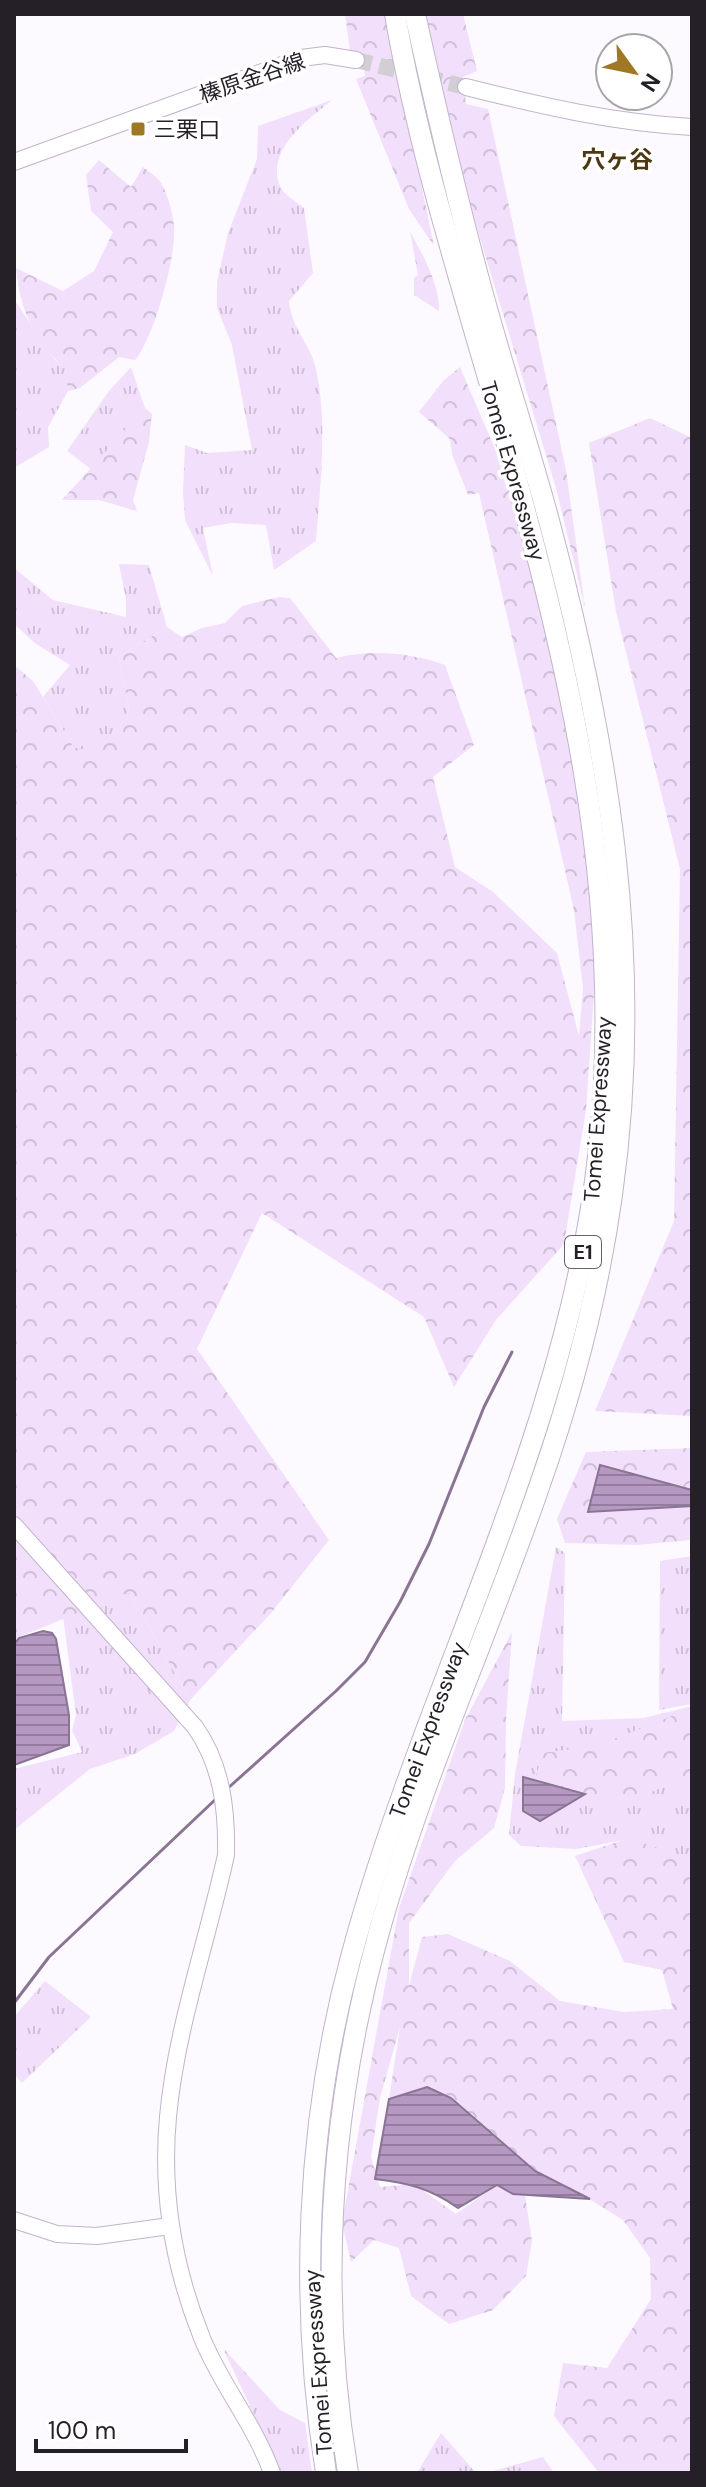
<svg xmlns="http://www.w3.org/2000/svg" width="706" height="2487" font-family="'DM Sans','Noto Sans JP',sans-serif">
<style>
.grass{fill:url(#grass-tufts)}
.forest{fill:url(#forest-crowns)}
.water{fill:url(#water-rules);stroke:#8a7494;stroke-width:2}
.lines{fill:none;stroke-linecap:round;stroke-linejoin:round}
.stream{stroke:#8a7494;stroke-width:3}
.secondary-tunnel{stroke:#d2ced4;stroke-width:16;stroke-dasharray:16 8;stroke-linecap:butt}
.secondary-casing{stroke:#c2b3ca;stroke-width:18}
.highway-casing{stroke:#c2b3ca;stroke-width:22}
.secondary{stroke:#fff;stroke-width:16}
.highway{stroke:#fff;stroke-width:20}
.poi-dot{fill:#9f7825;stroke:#fff;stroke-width:3}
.labels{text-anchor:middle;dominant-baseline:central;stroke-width:7;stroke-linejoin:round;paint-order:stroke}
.shield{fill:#fff;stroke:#666268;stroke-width:2}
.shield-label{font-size:20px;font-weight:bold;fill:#251f27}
.street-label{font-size:22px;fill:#251f27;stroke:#fff}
.poi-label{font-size:22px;fill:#251f27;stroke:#fff;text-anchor:start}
.neighbourhood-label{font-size:24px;font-weight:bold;fill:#4c3913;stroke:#fff}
</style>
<defs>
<pattern id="grass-tufts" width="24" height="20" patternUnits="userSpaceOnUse" patternTransform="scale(2)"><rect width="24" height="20" fill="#f2dffb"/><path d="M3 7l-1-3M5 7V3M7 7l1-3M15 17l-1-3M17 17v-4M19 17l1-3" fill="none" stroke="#cfbfd7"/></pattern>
<pattern id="forest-crowns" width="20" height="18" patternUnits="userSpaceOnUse" patternTransform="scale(2)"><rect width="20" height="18" fill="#f2dffb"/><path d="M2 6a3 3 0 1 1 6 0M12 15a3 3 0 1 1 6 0" fill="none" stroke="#cfbfd7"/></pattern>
<pattern id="water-rules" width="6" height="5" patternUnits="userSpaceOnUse" patternTransform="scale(2)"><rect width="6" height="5" fill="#b599c2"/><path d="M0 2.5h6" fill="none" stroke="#937c9e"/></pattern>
</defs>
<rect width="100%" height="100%" fill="#fdfaff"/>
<g class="grass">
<path d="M332,100c-24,20 -62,46 -54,81 2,12 18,20 26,27l9,65 -24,28c3,30 22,43 27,68 12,57 4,116 0,172l-42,29 -8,-45 -35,-2 -28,5 10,48 -28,-56 -2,-28 2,-47 22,8 45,-3 -20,-105 -15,-37v-26l11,-49 29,-74 1,-33z"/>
<path d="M14,299l41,61 11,9 2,22 -20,36 1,20 -35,21z"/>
<path d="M131,367l14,41 -54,61 -24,-18 42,-60z"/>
<path d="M119,564l30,1 18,62 -49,30 11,51 -15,33 -38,10 -33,-54 27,-32 -34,-21 -22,-20v-56l39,32 73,17v-18z"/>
<path d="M556,1547l9,6 -3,168 82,-3 48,-12v154l-68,-20 -48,9 -55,-3 -12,-11 6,-61z"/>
<path d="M692,1556v148l-33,6 1,-149z"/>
<path d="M129,1592l61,108 -16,31 -39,23 -45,15 -76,61v-61l68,-17 -10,-22 4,-15 -16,-122z"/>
<path d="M45,1981l46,36 -69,66 -8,-9v-57z"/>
<path d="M223,2348l57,62 25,13 7,50h-31z"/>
<path d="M441,2433l35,40h-59z"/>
<path d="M543,2457l11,16h-68z"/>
</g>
<g class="forest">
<path d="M345,14h41l48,232 -25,-37 -53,-130 9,-3 -3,-23 -12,-3z"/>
<path d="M423,14h40l14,57 -14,6 3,27 22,5 78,361 19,138 -29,-120 -91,-299z"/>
<path d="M99,160l32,27 12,-20c5,4 11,8 15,12 8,8 15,34 16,46 3,30 -20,113 -39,135l-16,-3 -39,31 -12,3 -3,-22c-31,-30 -45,-58 -49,-101l47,23 31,-20 19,-39 -22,-21 -5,-36z"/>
<path d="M410,231c12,23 30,53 29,80l-25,-16v-17l4,-3z"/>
<path d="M460,367l35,82 39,129 46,196 17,175 -11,161 -22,134 -68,76 -42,67 -30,-70 -162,-104 -65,136 132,191 -58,73 -81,87 -61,-108 -110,45 -5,12v-984l19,16 43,70 38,-11 15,-32 -11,-51 49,-30 15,10 20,-9 23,-5 17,-17 37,-9 11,1 46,60c35,-9 75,-5 109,7l29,80 -41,32 22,90 38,25 64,61 22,83 4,-48 -9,-78 -95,-417 -11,2 -16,-41 -2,-15 -31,-27 24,-31z"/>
<path d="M145,408l7,6 -3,28 -16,58 4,11 -38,-11h-37z"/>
<path d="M650,418l42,20v978l-97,-5 79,-190 6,-352 -64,-257 -27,-169z"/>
<path d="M692,1448v92l-56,5 -71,-2 -8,-24 29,-67z"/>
<path d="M512,1632l-6,88 -1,68 -11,40 -39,33 -46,62v63l13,-49 26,-3 62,27 50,40 64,11 49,-3 -11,-39 -38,-8 -49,-106 54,-18 63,22v613h-93l-45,-57 9,-53 44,5 44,-69 -1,-41 -27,-38 -39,-24 -49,-25 -79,-69 -29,-15 -38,12 11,-72 -20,71 -9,59 9,30 34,-3 42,30 41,-29 16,9 12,1 7,46 -6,35 -33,34 -44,14 -38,-28 -12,-48 -25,-8 -23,22 -9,-39 57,-315 66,-188z"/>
<path d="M692,1708v66l-47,21 -36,7 -73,-27 7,-22 56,-8z"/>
</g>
<g class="water">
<path d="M600,1465l92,25v16l-104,6z"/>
<path d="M43,1631l9,2 4,6 13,76v30l-55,20v-121l5,-6z"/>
<path d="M523,1777l62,17 -45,27 -17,-10z"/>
<path d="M427,2087l24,11 84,73 55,28 -77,-5 -16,-9 -39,23c-28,-20 -50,-25 -83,-29l14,-80z"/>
</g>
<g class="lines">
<g class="stream">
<path d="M227,1789l109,-98 29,-29 35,-60 29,-58 55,-137 28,-55"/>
<path d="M14,2003l35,-46 169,-160"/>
</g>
<path class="secondary-tunnel" d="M356,60l110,27"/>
<g class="secondary-casing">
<g id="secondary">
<path d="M466,87c75,19 149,36 226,40"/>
<path d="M14,162l287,-104 24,-3 31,5"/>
<path d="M14,1525l181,202c27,38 32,83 31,128 -19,87 -50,174 -58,262 -7,75 6,151 34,221 19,47 53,87 70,135"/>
<path d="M14,2220l43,14 40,2 73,-10"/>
</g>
</g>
<g class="highway-casing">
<g id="highway">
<path d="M326,2473c-27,-171 -20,-349 25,-516 73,-271 215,-517 247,-800 30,-266 -33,-508 -105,-762 -36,-125 -76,-252 -98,-381"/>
<path d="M348,2473c-30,-181 -18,-364 31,-541 42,-151 108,-294 159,-442 34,-96 60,-194 74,-295 33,-234 -3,-451 -64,-678 -20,-73 -44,-146 -64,-219 -26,-94 -48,-189 -69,-284"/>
</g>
</g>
<use href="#secondary" class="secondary"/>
<use href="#highway" class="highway"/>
</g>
<rect class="poi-dot" x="130" y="121" width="16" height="16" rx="4"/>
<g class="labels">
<rect class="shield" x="565" y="1236" width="36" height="32" rx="6"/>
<g class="shield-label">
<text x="583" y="1252">E1</text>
</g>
<g class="street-label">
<text transform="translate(252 78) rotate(-19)">榛原金谷線</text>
<text transform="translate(513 471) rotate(74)">Tomei Expressway</text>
<text transform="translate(598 1109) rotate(-86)">Tomei Expressway</text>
<text transform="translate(428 1730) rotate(-70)">Tomei Expressway</text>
<text transform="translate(318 2362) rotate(-94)">Tomei Expressway</text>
</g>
<g class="poi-label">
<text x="154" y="129">三栗口</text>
</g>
<g class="neighbourhood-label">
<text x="617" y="159">穴ヶ谷</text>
</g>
</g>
<rect width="706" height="2487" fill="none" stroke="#251f27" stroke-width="32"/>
<g transform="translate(634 72) rotate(123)"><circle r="38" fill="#ffffff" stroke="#a8a5a9" stroke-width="2"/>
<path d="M0-6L14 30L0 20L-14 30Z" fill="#9f7825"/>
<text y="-12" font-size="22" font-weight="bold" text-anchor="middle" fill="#251f27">N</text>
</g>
<path d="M36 2439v12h150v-12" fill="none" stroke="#251f27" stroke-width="4"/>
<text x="48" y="2439" font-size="24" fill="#251f27" stroke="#ffffff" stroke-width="6" paint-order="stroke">100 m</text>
</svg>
